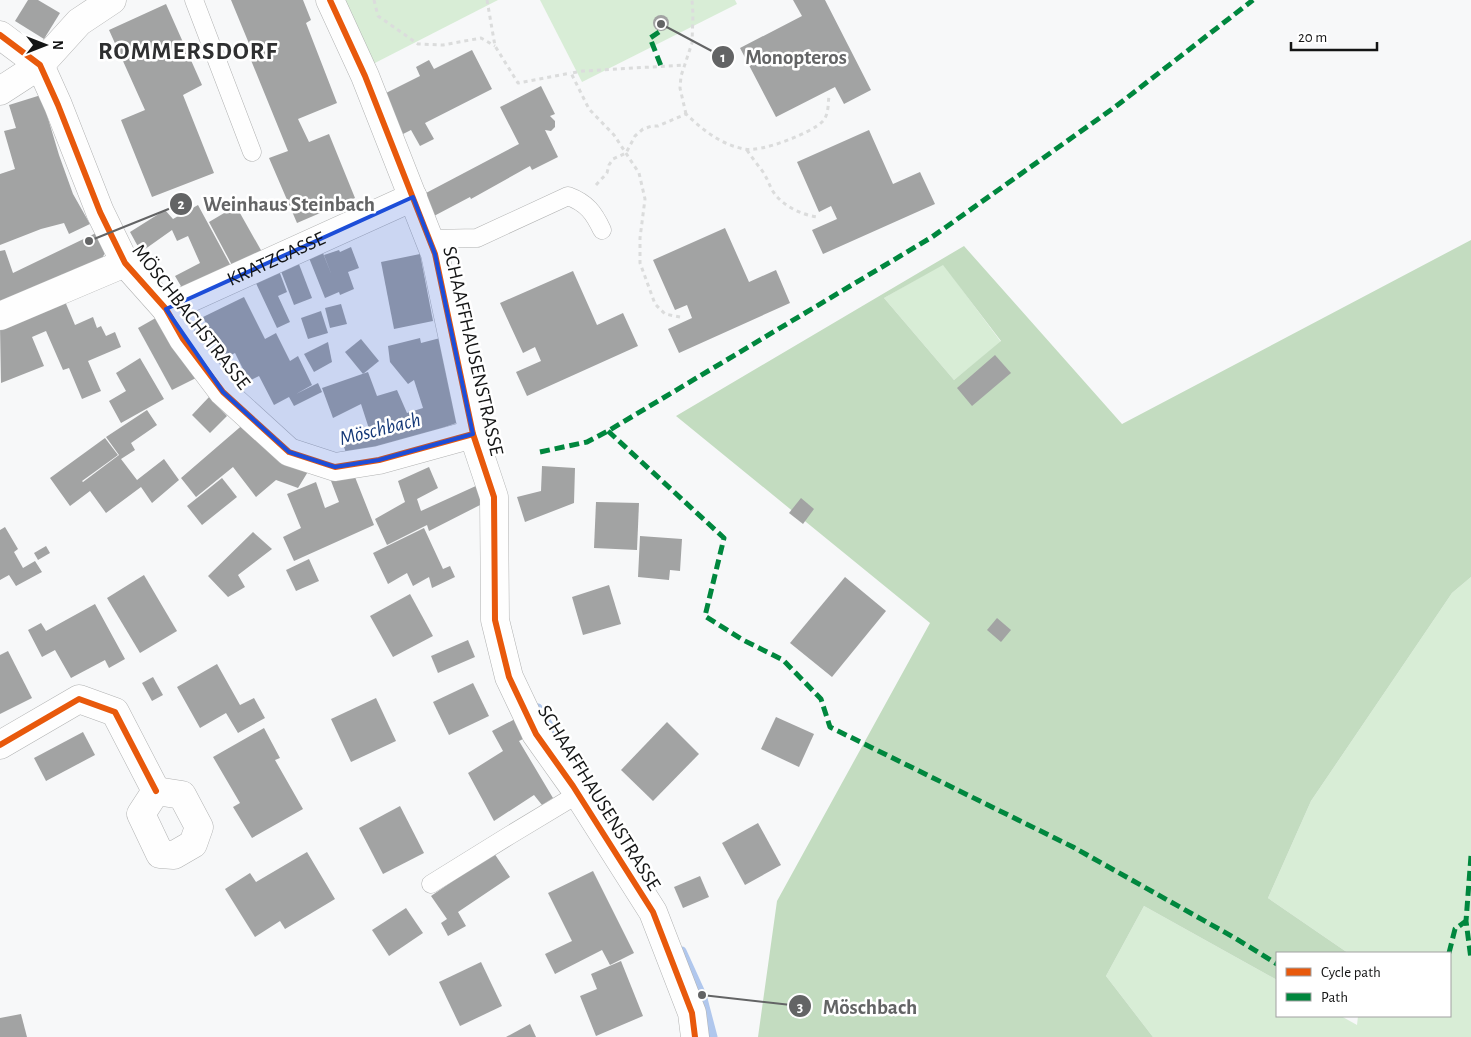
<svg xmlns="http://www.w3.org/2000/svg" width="1471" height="1037" font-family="'Alegreya Sans',sans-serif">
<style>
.green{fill:#d8edd6}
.forest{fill:#c3dcc0;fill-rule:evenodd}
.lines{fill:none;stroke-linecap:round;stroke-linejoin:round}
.stream{stroke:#b0c7ed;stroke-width:9}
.building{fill:#a2a3a3}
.service-casing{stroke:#b1b2b2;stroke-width:19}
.minor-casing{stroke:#b1b2b2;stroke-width:29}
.path{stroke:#dbdcdc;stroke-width:3;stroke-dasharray:4 4;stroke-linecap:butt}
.service{stroke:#fefefe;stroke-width:18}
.minor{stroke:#fefefe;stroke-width:28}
.quiet{stroke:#00873e;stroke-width:5;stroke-dasharray:10 5;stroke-linecap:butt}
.cycleway-casing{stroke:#fff;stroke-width:9}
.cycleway{stroke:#e8590c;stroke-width:6}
.marked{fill:#1d4ed8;fill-opacity:0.2;stroke:#1d4ed8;stroke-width:4;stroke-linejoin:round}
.labels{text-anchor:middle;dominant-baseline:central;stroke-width:5;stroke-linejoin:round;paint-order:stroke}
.street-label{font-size:20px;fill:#141515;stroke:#fff}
.water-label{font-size:21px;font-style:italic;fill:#143877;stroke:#fff}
.district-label{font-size:25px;font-weight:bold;letter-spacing:1px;fill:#2f3031;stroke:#fff}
.leader{fill:none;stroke:#636465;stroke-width:2}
.callout-dot{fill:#636465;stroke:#fff;stroke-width:2}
.mark-label{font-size:15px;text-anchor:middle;font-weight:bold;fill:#fff}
.callout-label{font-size:21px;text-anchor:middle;font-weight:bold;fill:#636465;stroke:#fff;stroke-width:5;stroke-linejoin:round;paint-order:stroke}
</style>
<rect width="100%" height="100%" fill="#f7f8f9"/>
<g class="green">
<path d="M345,0h153l-127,65z"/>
<path d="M540,0h195l2,4 -155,78z"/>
<path d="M943,264l58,78 -47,38 -70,-82z"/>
<path d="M1471,577v460h-318l-47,-61 38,-70 133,74v36h64l16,9 1,-9h92v-63h-102l-80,-55 43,-97 141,-208z"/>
</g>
<path class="forest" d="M1471,240v337l-19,16 -141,208 -43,97 80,55h-71v27l-133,-74 -38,70 47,61h-395l19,-136 153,-278 -254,-207 288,-170 158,178zM943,265l58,76 -47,39 -70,-82z"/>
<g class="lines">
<g class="stream">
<path d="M538,708l17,27"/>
<path d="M682,951l20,44 11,42"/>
</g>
</g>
<g class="building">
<path d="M28,0h10l22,13 -16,26 -29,-18z"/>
<path d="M231,0h72l8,20 -5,3 31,80 -39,16 11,23 20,-8 26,64 -58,25 -28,-65 19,-7 -42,-103 4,-2z"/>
<path d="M793,0h32l46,90 -27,14 -9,-17 -59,30 -36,-69 62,-32z"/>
<path d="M166,4l36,81 -19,10 31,78 -62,24 -31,-77 24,-10 -36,-80z"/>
<circle cx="661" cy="23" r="8"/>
<path d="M472,50l20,39 -67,34 9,16 -14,7 -9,-16 -8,4 -19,-40 36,-18 -4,-9 13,-7 5,9z"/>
<path d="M541,86l14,28 -5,2 5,5v6l-4,4 -6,-1 13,27 -26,13 -2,-4 -59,33 -1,-2 -36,19 -8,-23 93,-49 -19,-37z"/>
<path d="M41,95l18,60 14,39 17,30 -21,10 -5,-11 -23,6 -41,16v-71l15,-5 -11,-38 12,-3 -7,-23z"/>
<path d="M869,130l24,54 27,-12 15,32 -112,50 -11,-24 25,-11 -6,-13 -12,6 -22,-50z"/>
<path d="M198,205l34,63 -47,25 -10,-17 25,-13 -12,-27 -11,5 -5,-11 -31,22 -11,-20 35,-22 8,9z"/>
<path d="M236,206l26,46 -29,15 -24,-45z"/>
<path d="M725,228l24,54 27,-12 14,33 -111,50 -11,-24 24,-11 -5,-13 -12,5 -22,-50z"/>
<path d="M96,233l9,20 -4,7 -101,46v-55l5,-1 8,23z"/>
<path d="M351,247l8,21 -11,4 6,17 -14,6 -1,-3 -14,6 -18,-45 14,-5 11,28 -8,-21 15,-5 1,2z"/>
<path d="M420,254l13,67 -39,8 -13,-67z"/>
<path d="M297,259l15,39 -18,7 -15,-39z"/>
<path d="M278,268l9,24 -9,4 12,26 -13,6 -23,-49z"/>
<path d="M573,271l24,54 26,-12 15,33 -111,50 -11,-24 25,-11 -6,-14 -12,6 -23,-50z"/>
<path d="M244,297l21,42 11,-6 14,28 8,-5 14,29 -16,9 22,-11 4,9 -28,14 -5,-9 -15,8 -15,-29 -10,5 -14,-28 -12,6 -20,-42z"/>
<path d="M64,299l11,26 18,-8 4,11 4,-2 5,10 9,-4 6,15 -33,14 13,30 -19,8 -13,-31 -6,2 -17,-39 -14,6 12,29 -43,17 -1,-57z"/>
<path d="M341,304l6,20 -17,4 -5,-20z"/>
<path d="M321,311l7,22 -20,6 -7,-21z"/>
<path d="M161,315l35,63 -24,12 -34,-62z"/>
<path d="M444,337l18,84 -34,12 -81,23 -6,-18 30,-3 -10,-31 -28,14 -11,-30 46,-16 9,24 20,-6 10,23 16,-5 -9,-28 -6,4 -18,-22 -2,-16 32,-8 1,5z"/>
<path d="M361,339l18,22 -16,13 -18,-22z"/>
<path d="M328,342l4,20 -18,10 -10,-18z"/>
<path d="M995,355l16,18 -39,33 -15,-18z"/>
<path d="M140,358l24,41 -43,24 -12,-22 17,-10 -10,-18z"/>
<path d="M209,397l18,19 -17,17 -18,-18z"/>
<path d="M147,410l10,15 -26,18 4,7 -14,9 16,21 27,-21 15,21 -27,23 -11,-16 -35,26 -16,-22 -20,15 -20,-28 55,-40 13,17 -36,26 1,1 36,-27 -13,-18z"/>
<path d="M246,422l63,48 -11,18 -22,-8 -20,17 -23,-30 -37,30 -15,-19z"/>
<path d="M542,466l33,2 -1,35 -49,19 -8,-25 24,-6z"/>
<path d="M429,467l9,21 -21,11 4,12 57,-26 8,17 -57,29 -2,-6 -40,20 -12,-26 30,-17 -7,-21z"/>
<path d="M353,472l21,53 -80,36 -11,-24 18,-9 -14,-34 29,-12 9,26 -7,3 21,-9 -11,-29z"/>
<path d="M222,478l15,19 -35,28 -15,-19z"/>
<path d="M801,498l13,11 -11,15 -14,-11z"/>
<path d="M596,502l43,1 -2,47 -43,-2z"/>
<path d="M5,527l13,22 -4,3 9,16 12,-7 7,11 -26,14 -7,-11 -9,5v-50z"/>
<path d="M424,528l19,41 7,-3 5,11 -23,11 -3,-11 -16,9 -6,-13 -19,11 -15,-31z"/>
<path d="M253,532l19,17 -34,26 7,12 -17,10 -20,-21z"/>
<path d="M640,536l42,3 -2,32 -10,-1 -1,10 -31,-3z"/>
<path d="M46,546l4,7 -12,7 -4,-7z"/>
<path d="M309,559l10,22 -23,10 -10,-21z"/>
<path d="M144,575l33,56 -37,22 -33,-55z"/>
<path d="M845,577l41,34 -54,66 -42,-34z"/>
<path d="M609,585l12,39 -38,11 -11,-38z"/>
<path d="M410,594l23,42 -40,21 -23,-41z"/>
<path d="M95,604l30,55 -16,9 -4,-8 -34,18 -16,-28 -13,7 -14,-27 13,-7 5,8z"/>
<path d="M997,618l14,12 -10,12 -14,-12z"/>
<path d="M468,640l7,17 -37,16 -7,-17z"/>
<path d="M8,651l24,47 -32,16v-59z"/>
<path d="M217,664l23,41 14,-7 11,20 -27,15 -12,-20 -26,15 -23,-41z"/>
<path d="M153,677l10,18 -11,6 -10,-18z"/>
<path d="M473,683l16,33 -40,19 -16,-33z"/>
<path d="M376,698l20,43 -45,21 -20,-43z"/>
<path d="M776,717l38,17 -15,33 -38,-18z"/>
<path d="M515,719l10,19 -6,3 34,57 -11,7 -8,-10 -40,26 -26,-48 35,-22 -11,-20z"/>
<path d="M667,722l32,32 -46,47 -32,-31z"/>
<path d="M264,728l16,30 -5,2 28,49 -51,29 -19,-31 7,-4 -27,-46z"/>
<path d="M83,732l12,23 -49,26 -12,-23z"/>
<path d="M400,806l24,47 -41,21 -24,-46z"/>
<path d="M758,823l23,42 -36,20 -23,-42z"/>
<path d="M307,852l28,47 -50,30 -5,-8 -25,16 -30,-48 25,-16 6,9z"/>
<path d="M494,853l16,24 -52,35 8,14 -18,10 -7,-13 6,-4 -16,-23z"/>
<path d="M593,871l41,82 -24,12 -8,-15 -47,24 -10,-20 27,-13 -24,-48z"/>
<path d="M700,876l9,21 -26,11 -9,-21z"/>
<path d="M406,908l17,25 -34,23 -17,-26z"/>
<path d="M621,961l22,55 -47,20 -16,-40 17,-7 -6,-15z"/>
<path d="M481,962l21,44 -42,20 -21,-44z"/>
<path d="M21,1014l6,23h-27v-19z"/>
<path d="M530,1024l6,13h-30z"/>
</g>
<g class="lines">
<g class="service-casing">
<g id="service">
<path d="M194,0l58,152"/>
<path d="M430,239l47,-1 91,-42c19,7 26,17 34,34"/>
<path d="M431,884l79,-49 68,-41"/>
</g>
</g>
<g class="minor-casing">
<g id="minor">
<path d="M330,0l35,76 70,178 38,180 21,63 1,123 14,57 27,57 37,52 80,126 39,101 3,24"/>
<path d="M0,35l40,30 18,40 42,107 25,51 41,46 17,30 40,53 66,60 46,15 44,-7 94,-26"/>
<path d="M0,91l40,-26 39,-43 33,-22"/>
<path id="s1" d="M166,309l247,-112"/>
<path d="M0,316l125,-53"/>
<path d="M0,745l79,-46 36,13 41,79"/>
<path d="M156,791l26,4 17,32 -6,17 -19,11 -14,-1 -19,-40z"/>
</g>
</g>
<g class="path">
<path d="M374,0l4,16 40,28 25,1 38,-7 14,8"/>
<path d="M487,0l8,46 23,37 53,-10"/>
<path d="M686,114l-6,-26 1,-12 11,-33 1,-29 -1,-14"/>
<path d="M747,150c5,8 11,15 16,22 4,6 6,12 9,18 9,15 29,25 46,27"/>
<path d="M596,185l11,-12 2,-8 4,-6 13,-6 9,-17 8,-7 9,-3h6l28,-12c17,16 34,30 58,35 16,4 68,-16 79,-28 6,-7 5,-18 6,-26"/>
<path d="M680,317l-15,-3 -10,-10 -15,-41v-25l5,-39 -6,-26 -25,-38 -25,-26 -18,-36 12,-2 102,-6"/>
</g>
<use href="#service" class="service"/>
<use href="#minor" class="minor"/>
<g class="quiet">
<path d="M659,32l-9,6 11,28"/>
<path d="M608,431l116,107 -19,78 38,24 40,20 38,39 9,28 243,120 162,91 42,26"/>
<path d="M540,452l47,-10 21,-11 324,-194 183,-130 138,-107"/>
<path d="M1471,856l-5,65 5,38"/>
<path d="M1449,953l6,-24 11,-8"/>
</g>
<g class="cycleway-casing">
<g id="cycleway">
<path d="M330,0l35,76 70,178 38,180 21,63 1,123 14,57 27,57 37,52 80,126 39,101 3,24"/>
<path d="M0,35l40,30 18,40 42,107 25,51 41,46 17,30 40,53 66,60 46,15 44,-7 94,-26"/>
<path d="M0,745l79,-46 36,13 41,79"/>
</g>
</g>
<use href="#cycleway" class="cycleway"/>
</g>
<path class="marked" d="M413,197l22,57 38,180 -94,26 -44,7 -46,-15 -66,-60 -57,-83z"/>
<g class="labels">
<g class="street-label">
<text stroke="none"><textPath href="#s1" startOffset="121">KRATZGASSE</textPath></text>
<text transform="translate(191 317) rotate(52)">MÖSCHBACHSTRASSE</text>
<text transform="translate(473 351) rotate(77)">SCHAAFFHAUSENSTRASSE</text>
<text transform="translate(599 798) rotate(58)">SCHAAFFHAUSENSTRASSE</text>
</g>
<g class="water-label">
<text transform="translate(380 429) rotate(-14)">Möschbach</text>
</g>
<g class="district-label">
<text x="188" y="51">ROMMERSDORF</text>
</g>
</g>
<path class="leader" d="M661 24L723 57M89 241L181 204M702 995L800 1006"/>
<g class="callout-dot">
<circle cx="661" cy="24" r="5"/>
<circle cx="89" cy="241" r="5"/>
<circle cx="702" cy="995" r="5"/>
<circle cx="723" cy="57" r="12"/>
<circle cx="181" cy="204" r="12"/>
<circle cx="800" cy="1006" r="12"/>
</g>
<g class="mark-label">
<text x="723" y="62">1</text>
<text x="181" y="209">2</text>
<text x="800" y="1012">3</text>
</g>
<g class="callout-label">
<text x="796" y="64">Monopteros</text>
<text x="289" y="211">Weinhaus Steinbach</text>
<text x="870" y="1014">Möschbach</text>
</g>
<rect x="1276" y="952" width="175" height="65" fill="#ffffff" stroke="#a1a1a1"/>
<rect x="1286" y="968" width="25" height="8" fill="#e8590c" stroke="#a1a1a1"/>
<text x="1321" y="977" font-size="15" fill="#141515">Cycle path</text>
<rect x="1286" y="993" width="25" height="8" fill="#00873e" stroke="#a1a1a1"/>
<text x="1321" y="1002" font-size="15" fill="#141515">Path</text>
<g transform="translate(45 45) rotate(90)" stroke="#ffffff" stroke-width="4" paint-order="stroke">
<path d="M0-4L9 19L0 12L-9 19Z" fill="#141515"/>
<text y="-8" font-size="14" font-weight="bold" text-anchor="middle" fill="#141515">N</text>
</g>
<path d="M1291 42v8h86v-8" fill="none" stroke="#141515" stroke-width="2.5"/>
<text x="1298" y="42" font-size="15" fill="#141515" stroke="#ffffff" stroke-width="4" paint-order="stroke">20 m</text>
</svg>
